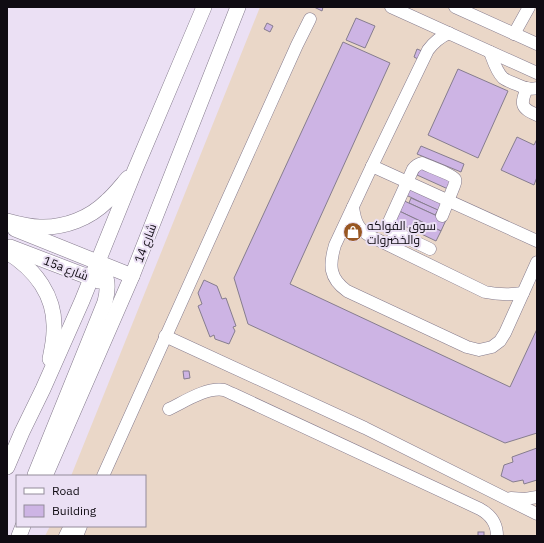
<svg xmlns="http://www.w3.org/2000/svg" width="544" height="543" font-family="'IBM Plex Sans',Cairo,sans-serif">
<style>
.commercial{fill:#ead7c8}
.building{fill:#cdb4e4;stroke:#867d8e}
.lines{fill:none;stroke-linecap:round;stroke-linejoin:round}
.minor-casing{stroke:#857b8d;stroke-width:13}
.major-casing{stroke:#857b8d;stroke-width:16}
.minor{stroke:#fff;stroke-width:12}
.major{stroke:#fff;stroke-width:15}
.labels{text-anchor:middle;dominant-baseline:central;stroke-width:4;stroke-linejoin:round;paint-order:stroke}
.poi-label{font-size:12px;fill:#0f0b12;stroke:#ebe0f4;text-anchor:start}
.street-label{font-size:12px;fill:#0f0b12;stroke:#ebe0f4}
</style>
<rect width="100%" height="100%" fill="#ebe0f4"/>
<path class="commercial" d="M260,7h277v529h-492l5,-10h95v-50h-74z"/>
<g class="building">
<path d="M314,7h9l-1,4z"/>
<path d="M356,18l19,8 -10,22 -19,-8z"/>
<path d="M267,23l6,3 -3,6 -6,-3z"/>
<path d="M343,42l47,21 -100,221 220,103 27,-58v104l-32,10 -257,-119 -14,-46z"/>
<path d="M417,49l5,2 -4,8 -4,-2z"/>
<path d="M458,69l50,22 -30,67 -50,-23z"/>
<path d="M517,137l17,8 3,-6v38l-3,8 -33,-15z"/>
<path d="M421,146l43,18 -3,8 -44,-18z"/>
<path d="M421,166l31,14 -4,9 -31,-14z"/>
<path d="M410,187l32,15 -3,9 -33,-16z"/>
<path d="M411,198l27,12 -3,5 -26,-12z"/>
<path d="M400,199l46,21 -5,11 -46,-22z"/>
<path d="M395,209l46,22 -5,10 -46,-22z"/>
<path d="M204,280l13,6 5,13 4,-1 10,28 -3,1 2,4 -6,13 -14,-5 -1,-4 -4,2 -12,-31 4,-2 -4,-11z"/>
<path d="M183,371h6l1,7 -6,1z"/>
<path d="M537,448v32l-13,4 -1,-4 -10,2 -12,-6 3,-11 9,-3 -1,-5z"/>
<rect x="478" y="532" width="6" height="4"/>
</g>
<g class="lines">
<g class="minor-casing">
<g id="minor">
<path d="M391,7l146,66"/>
<path d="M455,7l82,37"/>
<path d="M449,33c-9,4 -15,9 -21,17l-56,116 -37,79c-6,20 -6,33 12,46l120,56 12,3 13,-3 8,-6 5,-8 32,-71"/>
<path d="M514,34l15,-27"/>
<path d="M490,52c3,8 6,19 13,26 4,3 10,5 15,7 6,3 12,5 19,3"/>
<path d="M527,88c-7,17 -6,20 10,27"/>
<path d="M372,166l165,75"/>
<path d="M353,207c2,15 5,23 19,30l113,55c14,3 25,3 38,1"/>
<path d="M430,249l-40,-19 -2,-3v-3l25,-55c3,-4 5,-5 9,-6 6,3 31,12 33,16 1,3 0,4 -1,7l-12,30"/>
<path d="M165,336l200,92 172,86"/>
<path d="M169,409c15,-7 37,-22 55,-19 3,1 6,3 9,4l247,115c11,6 17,14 17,27"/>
<path d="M103,476l194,-431 13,-26"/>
<path d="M511,498l14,1 12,-2"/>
<path d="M65,536l5,-10"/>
<path d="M77,536l4,-10"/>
</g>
</g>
<g class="major-casing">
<g id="major">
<path d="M7,221c11,3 22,6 33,6 25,1 50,-9 67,-26 8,-7 14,-15 21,-23"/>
<path d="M15,229l117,47"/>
<path d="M10,247l89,34"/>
<path d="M7,252c28,17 49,44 47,79 0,9 -2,18 -4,28"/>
<path d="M7,467l15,-35 21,-43 39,-88 53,-131 69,-163"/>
<path d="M35,475l70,-173c4,-16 3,-26 -7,-40"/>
<path d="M45,476l87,-200 106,-269"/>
<path d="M19,536l4,-10"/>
</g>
</g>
<use href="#minor" class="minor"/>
<use href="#major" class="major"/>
</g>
<defs>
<g id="shop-disc" transform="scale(1)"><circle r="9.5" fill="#985722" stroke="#ebe0f4"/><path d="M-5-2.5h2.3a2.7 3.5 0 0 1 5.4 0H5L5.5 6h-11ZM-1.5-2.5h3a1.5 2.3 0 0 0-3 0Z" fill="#fff"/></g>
</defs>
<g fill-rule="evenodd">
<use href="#shop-disc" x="353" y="232"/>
</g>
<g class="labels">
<g class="poi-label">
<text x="367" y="225">سوق الفواكه<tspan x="367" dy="14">والخضروات</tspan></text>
</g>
<g class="street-label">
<text transform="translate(145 243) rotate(-69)">شارع 14</text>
<text transform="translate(66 268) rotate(21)">15a شارع</text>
</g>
</g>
<rect width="544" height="543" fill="none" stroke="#0f0b12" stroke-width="16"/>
<rect x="16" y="475" width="130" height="52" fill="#ebe0f4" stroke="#938b9a"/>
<rect x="24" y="488" width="20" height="6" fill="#ffffff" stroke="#938b9a"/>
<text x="52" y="495" font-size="12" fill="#0f0b12">Road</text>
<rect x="24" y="505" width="20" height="12" fill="#cdb4e4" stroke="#938b9a"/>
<text x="52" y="515" font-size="12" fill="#0f0b12">Building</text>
</svg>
